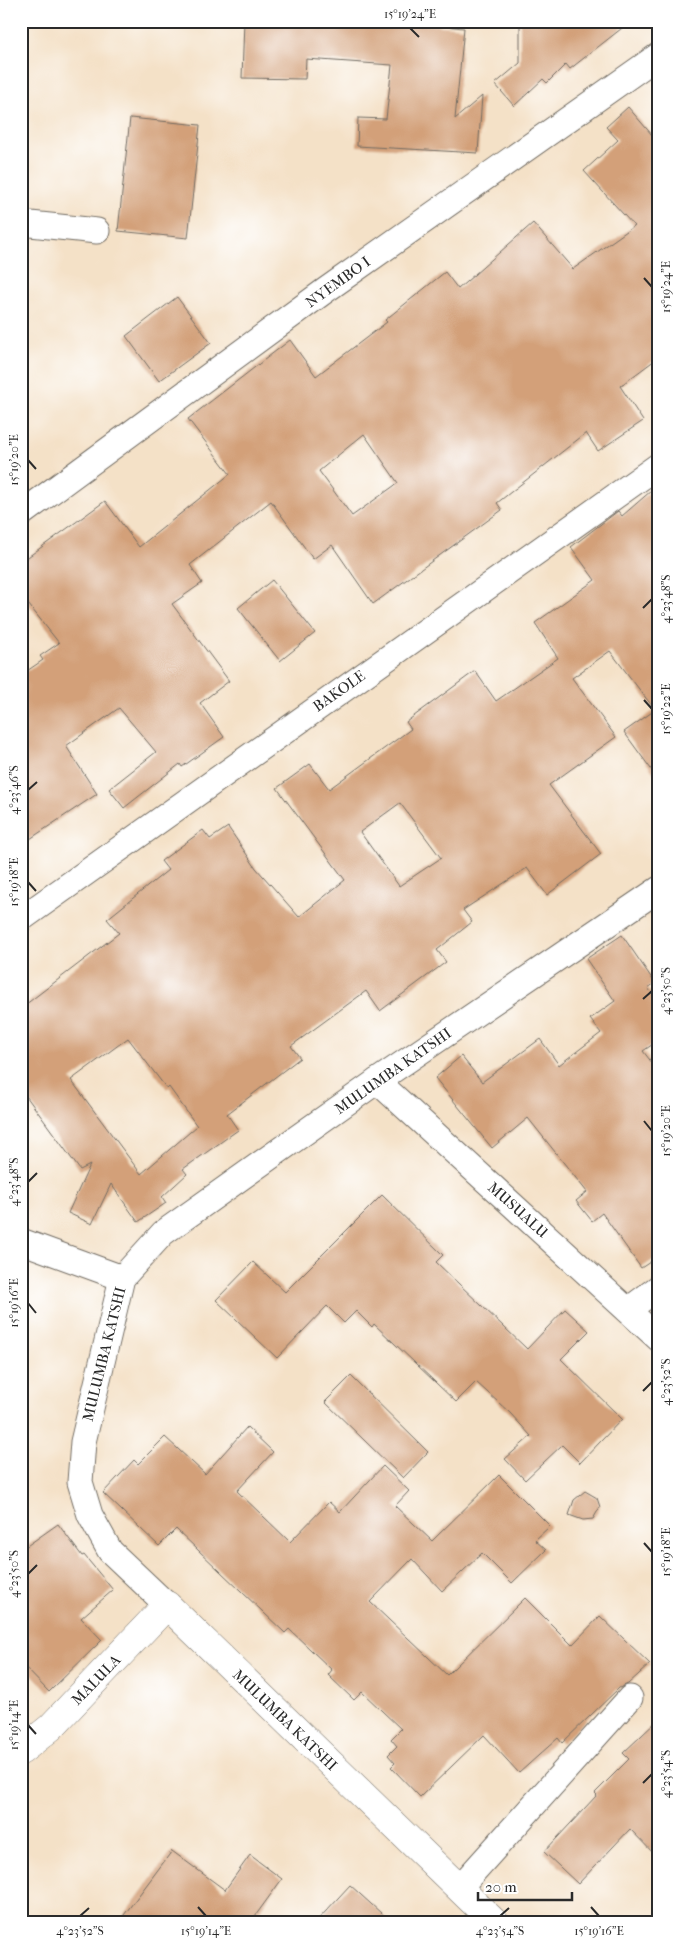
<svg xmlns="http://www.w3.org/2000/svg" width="680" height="1944" font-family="'IM FELL French Canon',serif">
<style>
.building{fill:#d3a079;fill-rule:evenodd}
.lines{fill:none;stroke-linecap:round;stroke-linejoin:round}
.minor-casing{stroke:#716b62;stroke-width:27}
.tertiary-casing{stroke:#716b62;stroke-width:29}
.minor{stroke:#fff;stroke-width:25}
.tertiary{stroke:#fff;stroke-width:28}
.ticks{fill:none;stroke:#2b2b2b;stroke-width:2}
.labels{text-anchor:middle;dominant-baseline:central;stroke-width:4.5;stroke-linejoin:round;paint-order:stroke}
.street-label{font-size:15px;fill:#2b2b2b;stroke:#fff}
.neatline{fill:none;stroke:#2b2b2b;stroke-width:2}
.ticks-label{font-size:12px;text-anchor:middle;fill:#2b2b2b}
</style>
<rect width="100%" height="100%" fill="#fff"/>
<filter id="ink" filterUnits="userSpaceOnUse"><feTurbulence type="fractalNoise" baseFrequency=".02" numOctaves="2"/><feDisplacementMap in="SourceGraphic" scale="10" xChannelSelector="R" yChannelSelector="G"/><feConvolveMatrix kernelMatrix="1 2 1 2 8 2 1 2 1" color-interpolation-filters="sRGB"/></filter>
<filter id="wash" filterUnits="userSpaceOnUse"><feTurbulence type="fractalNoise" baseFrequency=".0096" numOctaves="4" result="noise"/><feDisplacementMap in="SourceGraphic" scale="20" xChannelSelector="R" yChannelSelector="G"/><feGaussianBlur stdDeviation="1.12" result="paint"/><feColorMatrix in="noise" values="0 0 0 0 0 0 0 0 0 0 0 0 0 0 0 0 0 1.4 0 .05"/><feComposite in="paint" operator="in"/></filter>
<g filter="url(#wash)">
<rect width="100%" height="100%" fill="#f4e1c7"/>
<g id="blocks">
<g class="building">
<path d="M244,21h145l75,7 -9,91 27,-23 -4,57 -121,-7 1,-28 28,1 6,-54 -86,-6 -1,20 -63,-1z"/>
<path d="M520,21h111l-61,48 -4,-5 -19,19 -4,-4 -29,27 -19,-22 25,-21z"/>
<path d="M628,107l31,36v214l-39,29 23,35 -45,30 -12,-18 -89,70 5,7 -129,94 -41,-59 -19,14 -42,-58 -81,64 12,18 -30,21 57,77 -29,22 24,34 -42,30 -2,-3 -56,44 -15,-19 47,-37 -37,-44 -53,38 31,48 -76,51v-170l22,-15 -3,-4 19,-13 -38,-48v-33l84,-61 34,46 91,-73 -42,-55 102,-79 26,36 71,-54 -2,-2 60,-48 13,17 75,-66 40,46 61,-43 -50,-55 34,-31 -12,-13zM364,434l34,49 -46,33 -33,-45z"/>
<path d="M130,118l70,7 -12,113 -70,-7z"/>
<path d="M177,297l34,46 -52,38 -33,-45z"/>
<path d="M659,484v296l-35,-48 31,-22 -45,-59 -38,27 44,59 -67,48 52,69 -54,41 -20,-27 -64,42 9,12 -35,28 9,12 -66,49 -14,-20 -75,55 9,12 -73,56 11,16 -55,39 4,5 -25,23 4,6 -28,19 -27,-38 -19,40 -24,-11 22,-48 -10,5 -59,-81v-81l98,-75 -12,-14 61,-49 -7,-9 42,-31 7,9 18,-12 28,41 43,49 46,-37 -68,-92 33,-24 19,25 82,-60 -5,-7 69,-51 21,30 62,-43 -23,-35 60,-43 -24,-33 47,-36 4,5zM400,803l41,55 -42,28 -39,-54zM128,1038l39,51 2,-2 28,39 -56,48 -70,-94z"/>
<path d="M272,580l43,53 -35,28 -42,-53z"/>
<path d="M622,935l33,48 -7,5 11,15v37l-16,11 16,21v184l-18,12 -39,-55 -10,8 -16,-20 11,-9 -59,-74 -36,30 -57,-70 26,-22 21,26 58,-43 19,26 42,-32 -11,-14 25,-18 -29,-42z"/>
<path d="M382,1195l61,60 -7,7 91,87 38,-40 24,22 -28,28 61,60 -42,44 -18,-18 -37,35 -20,-21 26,-23 -21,-23 -34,-31 -20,20 -82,-78 -2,3 -16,-16 -12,12 -17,-17 -50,52 -61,-58 37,-38 32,30z"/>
<path d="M351,1376l77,76 -25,26 -78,-76z"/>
<path d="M247,1427l26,25 -36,39 53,51 39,-40 11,10 43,-46 26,25 -14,15 37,35 67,-66 51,51 -15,14 11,10 -34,33 -30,-30 -40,38 -30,-32 -42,43 77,73 78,-77 47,47 28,-29 50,48 -22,20 -9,4 -57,55 -4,-5 -39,35 -35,-38 -64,62 -29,-30 4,-4 -7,-8 9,-9 -6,-7 10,-10 -39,-37 -8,8 -26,-25 4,-5 -43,-41 -4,4 -109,-104 -17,17 -56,-53 31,-33 4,4 27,-27 40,37z"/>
<path d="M585,1491l12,7 3,9 -7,12 -10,1 -14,-5 5,-15z"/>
<path d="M58,1524l24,32 2,-1 29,35 -32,28 21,22 -53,52 -28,-29v-113z"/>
<path d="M659,1719v140l-29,-30 -52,55 -34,-32 53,-57 -2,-2 34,-34 -6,-6z"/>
<path d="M172,1851l53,39 25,-35 32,24 -32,44h-132z"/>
<path d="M350,1885l42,38h-77z"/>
</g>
</g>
</g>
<g filter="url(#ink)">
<use href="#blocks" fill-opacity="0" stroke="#716b62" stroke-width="1"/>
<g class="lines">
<g class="minor-casing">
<g id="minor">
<path d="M21,223l76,8"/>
<path d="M21,514l305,-224 333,-235"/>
<path d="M21,919l638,-454"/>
<path d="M377,1081l282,258"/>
<path d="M21,1241l101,37"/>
<path d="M628,1310l31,-23"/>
<path d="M167,1605l-57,-54 -20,-36 -10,-33 3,-40 39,-164 41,-45 214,-152 282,-192"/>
<path d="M459,1888l171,-190"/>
</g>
</g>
<g class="tertiary-casing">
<path id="tertiary" d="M21,1751l30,-24 116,-122 328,318"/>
</g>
<use href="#minor" class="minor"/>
<use href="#tertiary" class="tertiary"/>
</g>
</g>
<path class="ticks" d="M410,28l9,9M644,278l8,9M28,460l8,9M643,608l9,-9M644,700l8,9M28,790l9,-8M28,882l8,9M643,999l9,-8M644,1121l8,10M28,1182l9,-9M28,1303l8,10M643,1391l9,-9M644,1543l8,9M28,1574l9,-9M28,1725l8,9M643,1783l9,-9M198,1907l8,9M591,1907l8,9M80,1916l9,-8M500,1916l9,-8"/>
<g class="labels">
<g class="street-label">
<text transform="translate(338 282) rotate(-36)">NYEMBO I</text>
<text transform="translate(339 691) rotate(-35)">BAKOLE</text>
<text transform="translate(393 1071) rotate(-35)">MULUMBA KATSHI</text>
<text transform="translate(518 1210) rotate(42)">MUSUALU</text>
<text transform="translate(104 1354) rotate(-76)">MULUMBA KATSHI</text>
<text transform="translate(96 1680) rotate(-46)">MALULA</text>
<text transform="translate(285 1720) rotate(44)">MULUMBA KATSHI</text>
</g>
</g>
<rect width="680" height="1944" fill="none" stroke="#fff" stroke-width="55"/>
<path d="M478 1892v8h94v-8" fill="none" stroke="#2b2b2b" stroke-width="2.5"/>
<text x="485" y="1892" font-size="15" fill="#2b2b2b" stroke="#ffffff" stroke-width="4" paint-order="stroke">20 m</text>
<rect x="28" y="28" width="624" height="1888" class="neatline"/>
<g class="ticks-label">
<text x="410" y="18">15°19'24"E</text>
<text transform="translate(666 287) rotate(-90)" y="4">15°19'24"E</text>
<text transform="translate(14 460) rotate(-90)" y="4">15°19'20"E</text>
<text transform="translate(666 599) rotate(-90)" y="4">4°23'48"S</text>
<text transform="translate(666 709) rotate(-90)" y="4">15°19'22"E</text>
<text transform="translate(14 790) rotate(-90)" y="4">4°23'46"S</text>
<text transform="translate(14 882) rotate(-90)" y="4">15°19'18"E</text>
<text transform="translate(666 991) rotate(-90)" y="4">4°23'50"S</text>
<text transform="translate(666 1131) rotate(-90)" y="4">15°19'20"E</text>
<text transform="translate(14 1182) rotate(-90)" y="4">4°23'48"S</text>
<text transform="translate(14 1303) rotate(-90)" y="4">15°19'16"E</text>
<text transform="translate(666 1382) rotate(-90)" y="4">4°23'52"S</text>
<text transform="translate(666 1552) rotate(-90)" y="4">15°19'18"E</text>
<text transform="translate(14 1574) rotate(-90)" y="4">4°23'50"S</text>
<text transform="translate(14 1725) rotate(-90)" y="4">15°19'14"E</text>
<text transform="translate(666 1774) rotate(-90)" y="4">4°23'54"S</text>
<text x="80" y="1935">4°23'52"S</text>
<text x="206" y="1935">15°19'14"E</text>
<text x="500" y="1935">4°23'54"S</text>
<text x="599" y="1935">15°19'16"E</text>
</g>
</svg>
